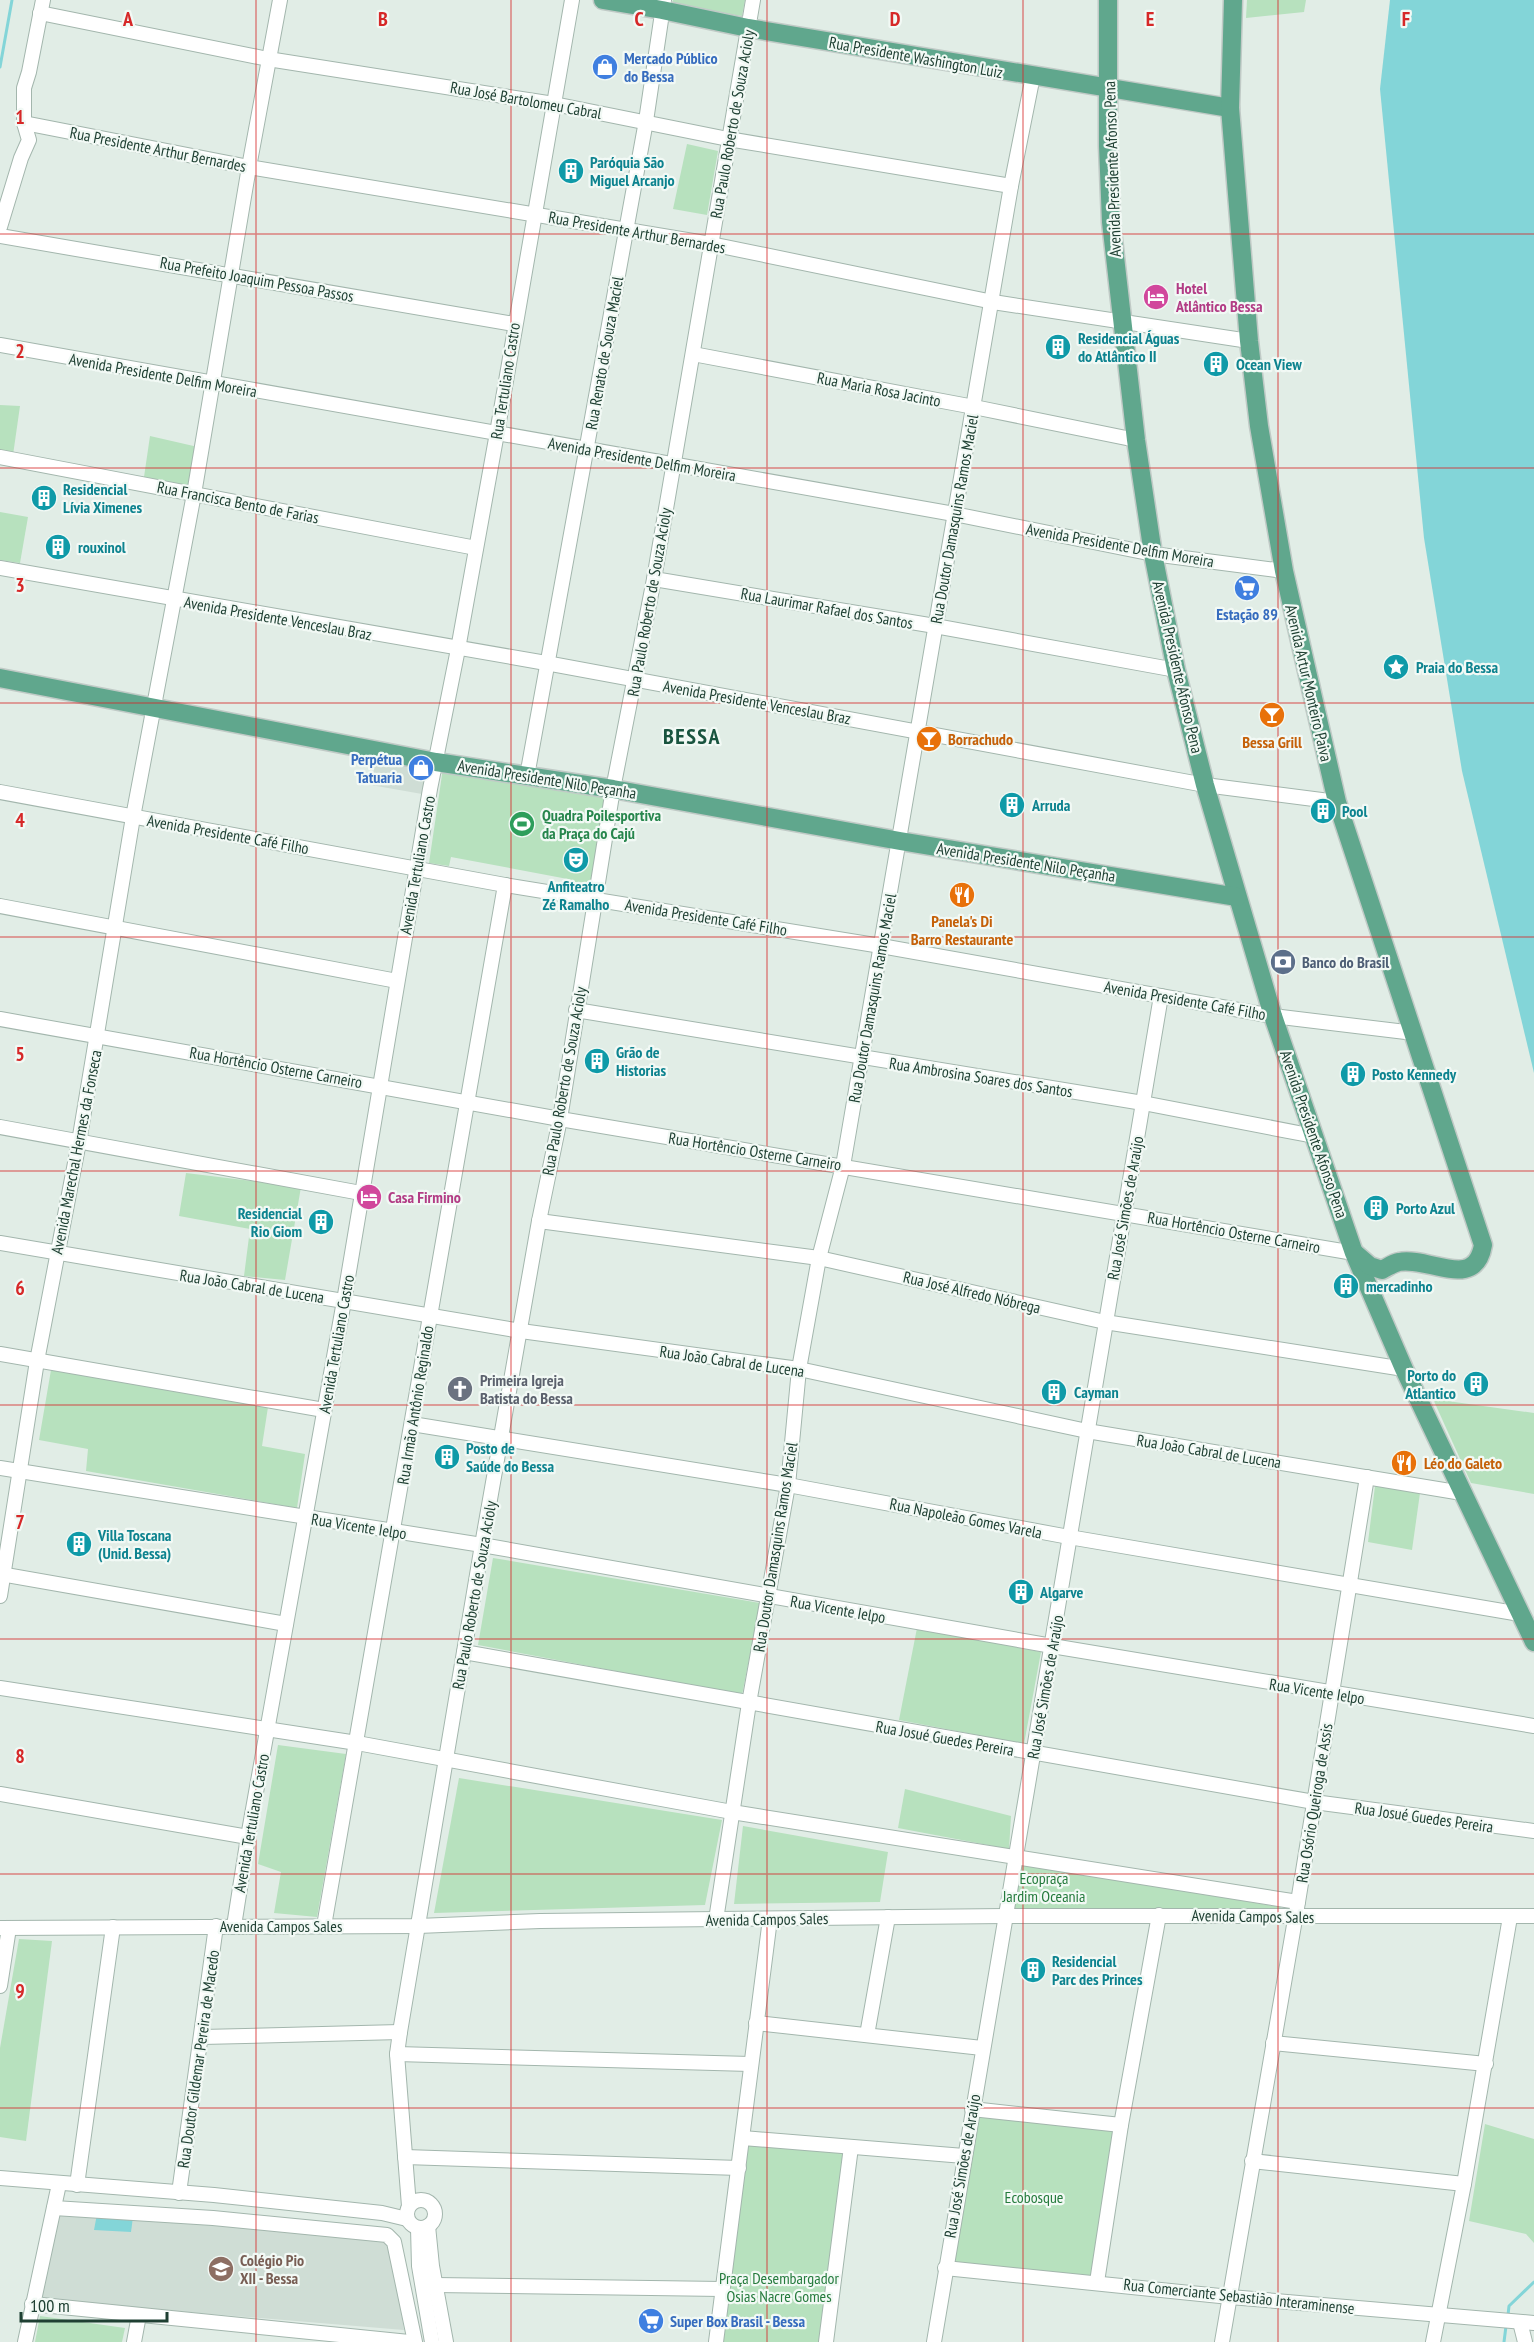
<svg xmlns="http://www.w3.org/2000/svg" width="1534" height="2342" font-family="'PT Sans Narrow',sans-serif">
<style>
.built{fill:#cfddd5}
.green{fill:#b7e1be}
.water{fill:#83d5d8}
.lines{fill:none;stroke-linecap:round;stroke-linejoin:round}
.stream{stroke:#83d5d8;stroke-width:3}
.minor-casing{stroke:#a3b6ad;stroke-width:16}
.major-casing{stroke:#c0cac6;stroke-width:21}
.minor{stroke:#fff;stroke-width:14}
.major{stroke:#60a78d;stroke-width:18}
.grid{fill:none;stroke:#d62828;stroke-width:1.5;stroke-opacity:0.55}
.labels{text-anchor:middle;dominant-baseline:central;stroke-width:4.5;stroke-linejoin:round;paint-order:stroke}
.street-label{font-size:16px;fill:#1f4033;stroke:#f2f9f5}
.shop-label{font-size:16px;font-weight:bold;fill:#366cbe;stroke:#f2f9f5;text-anchor:start}
.culture-label{font-size:16px;font-weight:bold;fill:#0d838f;stroke:#f2f9f5;text-anchor:start}
.hotel-label{font-size:16px;font-weight:bold;fill:#b23c85;stroke:#f2f9f5;text-anchor:start}
.food-label{font-size:16px;font-weight:bold;fill:#c56008;stroke:#f2f9f5;text-anchor:start}
.leisure-label{font-size:16px;font-weight:bold;fill:#27864d;stroke:#f2f9f5;text-anchor:start}
.service-label{font-size:16px;font-weight:bold;fill:#4e5e75;stroke:#f2f9f5;text-anchor:start}
.worship-label{font-size:16px;font-weight:bold;fill:#5b616d;stroke:#f2f9f5;text-anchor:start}
.park-label{font-size:16px;fill:#257b3d;stroke:#f2f9f5}
.education-label{font-size:16px;font-weight:bold;fill:#785e54;stroke:#f2f9f5;text-anchor:start}
.district-label{font-size:22px;font-weight:bold;letter-spacing:1.5px;fill:#19543f;stroke:#f2f9f5}
.grid-label{font-size:20px;text-anchor:middle;font-weight:bold;fill:#d62828;stroke:#f2f9f5;stroke-width:4.5;stroke-linejoin:round;paint-order:stroke}
</style>
<rect width="100%" height="100%" fill="#e1ede6"/>
<g class="built">
<path d="M376,759l51,10 -5,25 -51,-9z"/>
<path d="M58,2211l331,27 15,92 -363,-30z"/>
</g>
<g class="green">
<path d="M673,0h72l-3,16 -70,-11z"/>
<path d="M1247,0h59l-2,12 -58,6z"/>
<path d="M687,144l31,7 -11,64 -34,-6z"/>
<path d="M0,405l20,1 -7,49 -13,-3z"/>
<path d="M150,436l48,11 -7,39 -47,-9z"/>
<path d="M0,512l28,5 -8,46 -20,-3z"/>
<path d="M443,768l167,28 -19,95 -20,-3 2,-8 -122,-23 -2,9 -20,-3z"/>
<path d="M186,1173l115,14 -16,93 -41,-4 6,-47 -71,-13z"/>
<path d="M51,1370l217,37 -6,39 43,8 -8,54 -211,-37 2,-22 -49,-9z"/>
<path d="M1433,1399l101,14v81l-63,-11z"/>
<path d="M1375,1486l45,7 -8,57 -44,-8z"/>
<path d="M493,1558l267,45 -18,92 -264,-50z"/>
<path d="M917,1628l124,24 -17,92 -125,-24z"/>
<path d="M278,1745l68,9 -29,163 -43,-4 7,-41 -23,-8z"/>
<path d="M459,1778l263,42 -17,85 -271,8z"/>
<path d="M905,1789l106,27 -2,33 -111,-21z"/>
<path d="M743,1826l145,26 -8,50 -146,2z"/>
<path d="M1021,1863l259,44 4,3 -270,-2z"/>
<path d="M19,1939l33,2 -26,200 -26,-4v-89z"/>
<path d="M972,2109l149,16 -24,157 -152,-14z"/>
<path d="M1485,2124l49,15v104l-8,-9 -57,-13z"/>
<path d="M748,2143l96,9 -22,190h-99z"/>
<path d="M40,2316l85,12 -3,14h-87z"/>
</g>
<g class="water">
<path d="M1390,0h144v1073l-72,-302 -38,-233 -44,-449z"/>
<path d="M97,2214l36,3 -2,15 -37,-2z"/>
</g>
<g class="lines">
<g class="stream">
<path d="M0,67l12,-67"/>
<path d="M1508,2315l1,-9 25,-24"/>
<path d="M1504,2342l2,-16"/>
</g>
<g class="minor-casing">
<g id="minor">
<path d="M40,13l228,46 286,45 174,35 283,47"/>
<path d="M24,123l225,44 462,77 282,58 256,39"/>
<path d="M0,227l21,-69 8,-18 -5,-17v-35l5,-16 14,-72"/>
<path d="M0,236l514,88"/>
<path d="M0,345l954,169 199,40 131,17"/>
<path d="M693,354l281,53 162,33"/>
<path d="M0,457l476,91"/>
<path d="M0,568l546,95 659,122 132,17"/>
<path d="M654,579l281,47 241,44"/>
<path d="M527,776l119,-655 18,-121"/>
<path d="M0,792l505,93 376,61 392,70 141,17"/>
<path d="M0,906l397,75"/>
<path d="M576,1010l567,93 171,33"/>
<path d="M0,1019l560,100 794,134"/>
<path d="M0,1127l361,66"/>
<path d="M539,1221l280,37 286,64 299,47"/>
<path d="M0,1243l521,88 278,38 288,62 375,62"/>
<path d="M0,1354l324,56"/>
<path d="M412,1424l376,61 281,52 451,77"/>
<path d="M0,1468l482,77 570,101 482,80"/>
<path d="M0,1574l286,50"/>
<path d="M0,1596l37,-235 42,-219 54,-325 61,-323 55,-327 31,-167"/>
<path d="M464,1652l850,150 220,29"/>
<path d="M0,1688l357,55 375,69 566,90"/>
<path d="M0,1794l248,43"/>
<path d="M716,1920l33,-217 39,-218 11,-116 20,-111 24,-92 168,-980 22,-110"/>
<path d="M234,1926l14,-89 96,-536 86,-512 28,-140 39,-216 75,-433"/>
<path d="M324,1926l181,-1041"/>
<path d="M0,1928l418,-2 122,-5 465,-5h529"/>
<path d="M0,1986l9,-58"/>
<path d="M756,2023l226,25"/>
<path d="M867,2035l21,-118"/>
<path d="M202,2037l198,-5"/>
<path d="M1273,2043l213,21"/>
<path d="M397,2054l353,10"/>
<path d="M972,2109l149,16"/>
<path d="M743,2138l221,18"/>
<path d="M405,2157l334,11"/>
<path d="M1252,2161l212,23"/>
<path d="M0,2178l214,17 168,18 25,6"/>
<path d="M77,2185l36,-258"/>
<path d="M179,2193l37,-267"/>
<circle cx="421" cy="2214" r="14"/>
<path d="M409,2206l-12,-152 3,-22 82,-487 57,-324 21,-102 53,-330 41,-210 99,-579"/>
<path d="M54,2208l159,10 174,17 7,7 21,100"/>
<path d="M428,2226l4,40 14,76"/>
<path d="M418,2228l1,38 13,76"/>
<path d="M945,2268l285,29 304,26"/>
<path d="M1097,2282l24,-157 38,-210"/>
<path d="M435,2285l287,4"/>
<path d="M32,2304l377,38"/>
<path d="M1520,2322l5,20"/>
<path d="M25,2342l34,-158"/>
<path d="M134,2342l5,-27"/>
<path d="M716,2342l54,-423"/>
<path d="M826,2342l25,-195"/>
<path d="M934,2342l227,-1346"/>
<path d="M1222,2342l76,-440 69,-425"/>
<path d="M1433,2342l31,-158 46,-267"/>
</g>
</g>
<g class="major-casing">
<g id="major">
<path d="M603,0l59,10 86,18 482,80"/>
<path d="M1108,0v146l3,76 25,218 17,114 23,116 29,115 68,231 81,237 50,116 130,273"/>
<path d="M1233,0l-3,108 19,233 10,85 25,145 53,231 146,443c-8,47 -54,11 -84,17 -6,1 -11,5 -17,8l-12,-4 -14,-12"/>
<path d="M0,678l436,84 177,27 287,52 337,56"/>
</g>
</g>
<use href="#minor" class="minor"/>
<use href="#major" class="major"/>
</g>
<path class="grid" d="M256,0v2342M511,0v2342M767,0v2342M1023,0v2342M1278,0v2342M0,234h1534M0,468h1534M0,703h1534M0,937h1534M0,1171h1534M0,1405h1534M0,1639h1534M0,1874h1534M0,2108h1534"/>
<defs>
<g id="shop-disc" transform="scale(1.35)"><circle r="9.5" fill="#3f7fe0" stroke="#f2f9f5"/><path d="M-5-2.5h2.3a2.7 3.5 0 0 1 5.4 0H5L5.5 6h-11ZM-1.5-2.5h3a1.5 2.3 0 0 0-3 0Z" fill="#fff"/></g>
<g id="building-disc" transform="scale(1.35)"><circle r="9.5" fill="#0f9aa8" stroke="#f2f9f5"/><path d="M-4-6H4V6H1V3H-1V6H-4ZM-2.5-4.3h1.7v1.8h-1.7ZM.8-4.3h1.7v1.8H.8ZM-2.5-1h1.7V.8h-1.7ZM.8-1h1.7V.8H.8Z" fill="#fff"/></g>
<g id="hotel-disc" transform="scale(1.35)"><circle r="9.5" fill="#d1479c" stroke="#f2f9f5"/><path d="M-6-4.5h1.5V1H6V5H4.5V3h-9V5H-6ZM-4 0a1.8 1.8 0 1 1 3.6 0ZM.5 0V-2.5h3Q6-2.5 6 0Z" fill="#fff"/></g>
<g id="supermarket-disc" transform="scale(1.35)"><circle r="9.5" fill="#3f7fe0" stroke="#f2f9f5"/><path d="M-6-5.5h2.5l.6 2H6L4.5 2H-2.5L-4.4-4H-6ZM-1.5 3.2a1.3 1.3 0 1 0 .1 0ZM3 3.2a1.3 1.3 0 1 0 .1 0Z" fill="#fff"/></g>
<g id="sight-disc" transform="scale(1.35)"><circle r="9.5" fill="#0f9aa8" stroke="#f2f9f5"/><path d="M0-6L1.8-2.2L6-1.7L2.9 1.2L3.7 5.4L0 3.3L-3.7 5.4L-2.9 1.2L-6-1.7L-1.8-2.2Z" fill="#fff"/></g>
<g id="bar-disc" transform="scale(1.35)"><circle r="9.5" fill="#e8710a" stroke="#f2f9f5"/><path d="M-6-5H6L.8 .8V4.5H3.5V6h-7V4.5H-.8V.8Z" fill="#fff"/></g>
<g id="stadium-disc" transform="scale(1.35)"><circle r="9.5" fill="#2e9e5b" stroke="#f2f9f5"/><path d="M0-5a6.5 5 0 1 0 0 10a6.5 5 0 1 0 0-10ZM-3.5-1.8h7v3.6h-7Z" fill="#fff"/></g>
<g id="theatre-disc" transform="scale(1.35)"><circle r="9.5" fill="#0f9aa8" stroke="#f2f9f5"/><path d="M-5-5.5Q0-4 5-5.5V0Q5 5 0 6Q-5 5-5 0ZM-3.3-2.5H-1v1.5H-3.3ZM1-2.5H3.3v1.5H1ZM-2.8 1Q0 5.5 2.8 1Z" fill="#fff"/></g>
<g id="restaurant-disc" transform="scale(1.35)"><circle r="9.5" fill="#e8710a" stroke="#f2f9f5"/><path d="M-5-6h1v4h1v-4h1v4h1v-4h1v5L-1.5 .5V6h-2V.5L-5-1ZM5-6V6H3V1.5H1.5Q1.5-4 5-6Z" fill="#fff"/></g>
<g id="bank-disc" transform="scale(1.35)"><circle r="9.5" fill="#5c6f8a" stroke="#f2f9f5"/><path d="M-6-4H6V4H-6ZM0-2.3a2.3 2.3 0 1 0 0 4.6a2.3 2.3 0 1 0 0-4.6Z" fill="#fff"/></g>
<g id="church-disc" transform="scale(1.35)"><circle r="9.5" fill="#6b7280" stroke="#f2f9f5"/><path d="M-1.2-6h2.4v3.5h3.3v2.4h-3.3V6h-2.4V-.1h-3.3v-2.4h3.3Z" fill="#fff"/></g>
<g id="school-disc" transform="scale(1.35)"><circle r="9.5" fill="#8d6e63" stroke="#f2f9f5"/><path d="M0-5L7-2L0 1L-7-2ZM-4 1L0 2.5L4 1V4Q0 6-4 4Z" fill="#fff"/></g>
</defs>
<g fill-rule="evenodd">
<use href="#shop-disc" x="605" y="67"/>
<use href="#building-disc" x="571" y="171"/>
<use href="#hotel-disc" x="1156" y="297"/>
<use href="#building-disc" x="1058" y="347"/>
<use href="#building-disc" x="1216" y="364"/>
<use href="#building-disc" x="44" y="498"/>
<use href="#building-disc" x="58" y="547"/>
<use href="#supermarket-disc" x="1247" y="588"/>
<use href="#sight-disc" x="1396" y="667"/>
<use href="#bar-disc" x="1272" y="715"/>
<use href="#bar-disc" x="929" y="739"/>
<use href="#shop-disc" x="421" y="768"/>
<use href="#building-disc" x="1012" y="805"/>
<use href="#building-disc" x="1323" y="811"/>
<use href="#stadium-disc" x="522" y="824"/>
<use href="#theatre-disc" x="576" y="860"/>
<use href="#restaurant-disc" x="962" y="895"/>
<use href="#bank-disc" x="1283" y="962"/>
<use href="#building-disc" x="597" y="1061"/>
<use href="#building-disc" x="1353" y="1074"/>
<use href="#hotel-disc" x="369" y="1197"/>
<use href="#building-disc" x="1376" y="1208"/>
<use href="#building-disc" x="321" y="1222"/>
<use href="#building-disc" x="1346" y="1286"/>
<use href="#building-disc" x="1476" y="1384"/>
<use href="#church-disc" x="460" y="1389"/>
<use href="#building-disc" x="1054" y="1392"/>
<use href="#building-disc" x="447" y="1457"/>
<use href="#restaurant-disc" x="1404" y="1463"/>
<use href="#building-disc" x="79" y="1544"/>
<use href="#building-disc" x="1021" y="1592"/>
<use href="#building-disc" x="1033" y="1970"/>
<use href="#school-disc" x="221" y="2269"/>
<use href="#supermarket-disc" x="651" y="2321"/>
</g>
<g class="labels">
<g class="street-label">
<text transform="translate(916 57) rotate(10)">Rua Presidente Washington Luiz</text>
<text transform="translate(526 100) rotate(10)">Rua José Bartolomeu Cabral</text>
<text transform="translate(732 124) rotate(-80)">Rua Paulo Roberto de Souza Acioly</text>
<text transform="translate(158 149) rotate(11)">Rua Presidente Arthur Bernardes</text>
<text transform="translate(1112 169) rotate(-92)">Avenida Presidente Afonso Pena</text>
<text transform="translate(637 232) rotate(10)">Rua Presidente Arthur Bernardes</text>
<text transform="translate(257 279) rotate(10)">Rua Prefeito Joaquim Pessoa Passos</text>
<text transform="translate(604 353) rotate(-80)">Rua Renato de Souza Maciel</text>
<text transform="translate(163 375) rotate(10)">Avenida Presidente Delfim Moreira</text>
<text transform="translate(505 381) rotate(-81)">Rua Tertuliano Castro</text>
<text transform="translate(879 389) rotate(11)">Rua Maria Rosa Jacinto</text>
<text transform="translate(642 459) rotate(10)">Avenida Presidente Delfim Moreira</text>
<text transform="translate(238 502) rotate(11)">Rua Francisca Bento de Farias</text>
<text transform="translate(954 519) rotate(-80)">Rua Doutor Damasquins Ramos Maciel</text>
<text transform="translate(1120 545) rotate(10)">Avenida Presidente Delfim Moreira</text>
<text transform="translate(649 602) rotate(-80)">Rua Paulo Roberto de Souza Acioly</text>
<text transform="translate(827 608) rotate(10)">Rua Laurimar Rafael dos Santos</text>
<text transform="translate(278 618) rotate(10)">Avenida Presidente Venceslau Braz</text>
<text transform="translate(1178 667) rotate(77)">Avenida Presidente Afonso Pena</text>
<text transform="translate(1309 683) rotate(77)">Avenida Artur Monteiro Paiva</text>
<text transform="translate(757 702) rotate(10)">Avenida Presidente Venceslau Braz</text>
<text transform="translate(547 779) rotate(9)">Avenida Presidente Nilo Peçanha</text>
<text transform="translate(228 834) rotate(10)">Avenida Presidente Café Filho</text>
<text transform="translate(1026 862) rotate(9)">Avenida Presidente Nilo Peçanha</text>
<text transform="translate(417 865) rotate(-80)">Avenida Tertuliano Castro</text>
<text transform="translate(706 917) rotate(9)">Avenida Presidente Café Filho</text>
<text transform="translate(872 998) rotate(-80)">Rua Doutor Damasquins Ramos Maciel</text>
<text transform="translate(1185 1000) rotate(10)">Avenida Presidente Café Filho</text>
<text transform="translate(276 1067) rotate(10)">Rua Hortêncio Osterne Carneiro</text>
<text transform="translate(981 1077) rotate(9)">Rua Ambrosina Soares dos Santos</text>
<text transform="translate(564 1081) rotate(-80)">Rua Paulo Roberto de Souza Acioly</text>
<text transform="translate(1314 1134) rotate(71)">Avenida Presidente Afonso Pena</text>
<text transform="translate(755 1151) rotate(9)">Rua Hortêncio Osterne Carneiro</text>
<text transform="translate(76 1152) rotate(-79)">Avenida Marechal Hermes da Fonseca</text>
<text transform="translate(1125 1208) rotate(-80)">Rua José Simões de Araújo</text>
<text transform="translate(1234 1232) rotate(10)">Rua Hortêncio Osterne Carneiro</text>
<text transform="translate(252 1286) rotate(9)">Rua João Cabral de Lucena</text>
<text transform="translate(972 1292) rotate(13)">Rua José Alfredo Nóbrega</text>
<text transform="translate(336 1344) rotate(-80)">Avenida Tertuliano Castro</text>
<text transform="translate(732 1361) rotate(8)">Rua João Cabral de Lucena</text>
<text transform="translate(415 1405) rotate(-81)">Rua Irmão Antônio Reginaldo</text>
<text transform="translate(1209 1451) rotate(9)">Rua João Cabral de Lucena</text>
<text transform="translate(966 1518) rotate(11)">Rua Napoleão Gomes Varela</text>
<text transform="translate(359 1526) rotate(9)">Rua Vicente Ielpo</text>
<text transform="translate(775 1547) rotate(-81)">Rua Doutor Damasquins Ramos Maciel</text>
<text transform="translate(474 1595) rotate(-80)">Rua Paulo Roberto de Souza Acioly</text>
<text transform="translate(838 1609) rotate(10)">Rua Vicente Ielpo</text>
<text transform="translate(1045 1687) rotate(-80)">Rua José Simões de Araújo</text>
<text transform="translate(1317 1691) rotate(9)">Rua Vicente Ielpo</text>
<text transform="translate(945 1738) rotate(10)">Rua Josué Guedes Pereira</text>
<text transform="translate(1314 1803) rotate(-81)">Rua Osório Queiroga de Assis</text>
<text transform="translate(1424 1817) rotate(8)">Rua Josué Guedes Pereira</text>
<text transform="translate(251 1823) rotate(-80)">Avenida Tertuliano Castro</text>
<text transform="translate(1253 1916) rotate(1)">Avenida Campos Sales</text>
<text transform="translate(767 1919) rotate(-1)">Avenida Campos Sales</text>
<text x="281" y="1926">Avenida Campos Sales</text>
<text transform="translate(198 2059) rotate(-82)">Rua Doutor Gildemar Pereira de Macedo</text>
<text transform="translate(962 2166) rotate(-80)">Rua José Simões de Araújo</text>
<text transform="translate(1239 2296) rotate(6)">Rua Comerciante Sebastião Interaminense</text>
</g>
<g class="shop-label">
<text x="624" y="58">Mercado Público<tspan x="624" dy="18">do Bessa</tspan></text>
<text x="1247" y="614" text-anchor="middle">Estação 89</text>
<text x="402" y="759" text-anchor="end">Perpétua<tspan x="402" dy="18">Tatuaria</tspan></text>
<text x="670" y="2321">Super Box Brasil - Bessa</text>
</g>
<g class="culture-label">
<text x="590" y="162">Paróquia São<tspan x="590" dy="18">Miguel Arcanjo</tspan></text>
<text x="1078" y="338">Residencial Águas<tspan x="1078" dy="18">do Atlântico II</tspan></text>
<text x="1236" y="364">Ocean View</text>
<text x="63" y="489">Residencial<tspan x="63" dy="18">Lívia Ximenes</tspan></text>
<text x="78" y="547">rouxinol</text>
<text x="1416" y="667">Praia do Bessa</text>
<text x="1032" y="805">Arruda</text>
<text x="1342" y="811">Pool</text>
<text x="576" y="886" text-anchor="middle">Anfiteatro<tspan x="576" dy="18">Zé Ramalho</tspan></text>
<text x="616" y="1052">Grão de<tspan x="616" dy="18">Historias</tspan></text>
<text x="1372" y="1074">Posto Kennedy</text>
<text x="1396" y="1208">Porto Azul</text>
<text x="302" y="1213" text-anchor="end">Residencial<tspan x="302" dy="18">Rio Giom</tspan></text>
<text x="1366" y="1286">mercadinho</text>
<text x="1456" y="1375" text-anchor="end">Porto do<tspan x="1456" dy="18">Atlantico</tspan></text>
<text x="1074" y="1392">Cayman</text>
<text x="466" y="1448">Posto de<tspan x="466" dy="18">Saúde do Bessa</tspan></text>
<text x="98" y="1535">Villa Toscana<tspan x="98" dy="18">(Unid. Bessa)</tspan></text>
<text x="1040" y="1592">Algarve</text>
<text x="1052" y="1961">Residencial<tspan x="1052" dy="18">Parc des Princes</tspan></text>
</g>
<g class="hotel-label">
<text x="1176" y="288">Hotel<tspan x="1176" dy="18">Atlântico Bessa</tspan></text>
<text x="388" y="1197">Casa Firmino</text>
</g>
<g class="food-label">
<text x="948" y="739">Borrachudo</text>
<text x="1272" y="742" text-anchor="middle">Bessa Grill</text>
<text x="962" y="921" text-anchor="middle">Panela's Di<tspan x="962" dy="18">Barro Restaurante</tspan></text>
<text x="1424" y="1463">Léo do Galeto</text>
</g>
<g class="leisure-label">
<text x="542" y="815">Quadra Poilesportiva<tspan x="542" dy="18">da Praça do Cajú</tspan></text>
</g>
<g class="service-label">
<text x="1302" y="962">Banco do Brasil</text>
</g>
<g class="worship-label">
<text x="480" y="1380">Primeira Igreja<tspan x="480" dy="18">Batista do Bessa</tspan></text>
</g>
<g class="park-label">
<text x="1044" y="1878">Ecopraça<tspan x="1044" dy="18">Jardim Oceania</tspan></text>
<text x="1034" y="2197">Ecobosque</text>
<text x="779" y="2278">Praça Desembargador<tspan x="779" dy="18">Osias Nacre Gomes</tspan></text>
</g>
<g class="education-label">
<text x="240" y="2260">Colégio Pio<tspan x="240" dy="18">XII - Bessa</tspan></text>
</g>
<g class="district-label">
<text x="692" y="736">BESSA</text>
</g>
</g>
<g class="grid-label">
<text x="128" y="26">A</text>
<text x="383" y="26">B</text>
<text x="639" y="26">C</text>
<text x="895" y="26">D</text>
<text x="1150" y="26">E</text>
<text x="1406" y="26">F</text>
<text x="20" y="124">1</text>
<text x="20" y="358">2</text>
<text x="20" y="592">3</text>
<text x="20" y="827">4</text>
<text x="20" y="1061">5</text>
<text x="20" y="1295">6</text>
<text x="20" y="1529">7</text>
<text x="20" y="1763">8</text>
<text x="20" y="1998">9</text>
</g>
<path d="M21 2312v9h146v-9" fill="none" stroke="#1f4033" stroke-width="3"/>
<text x="30" y="2312" font-size="18" fill="#1f4033" stroke="#f2f9f5" stroke-width="4.5" paint-order="stroke">100 m</text>
</svg>
